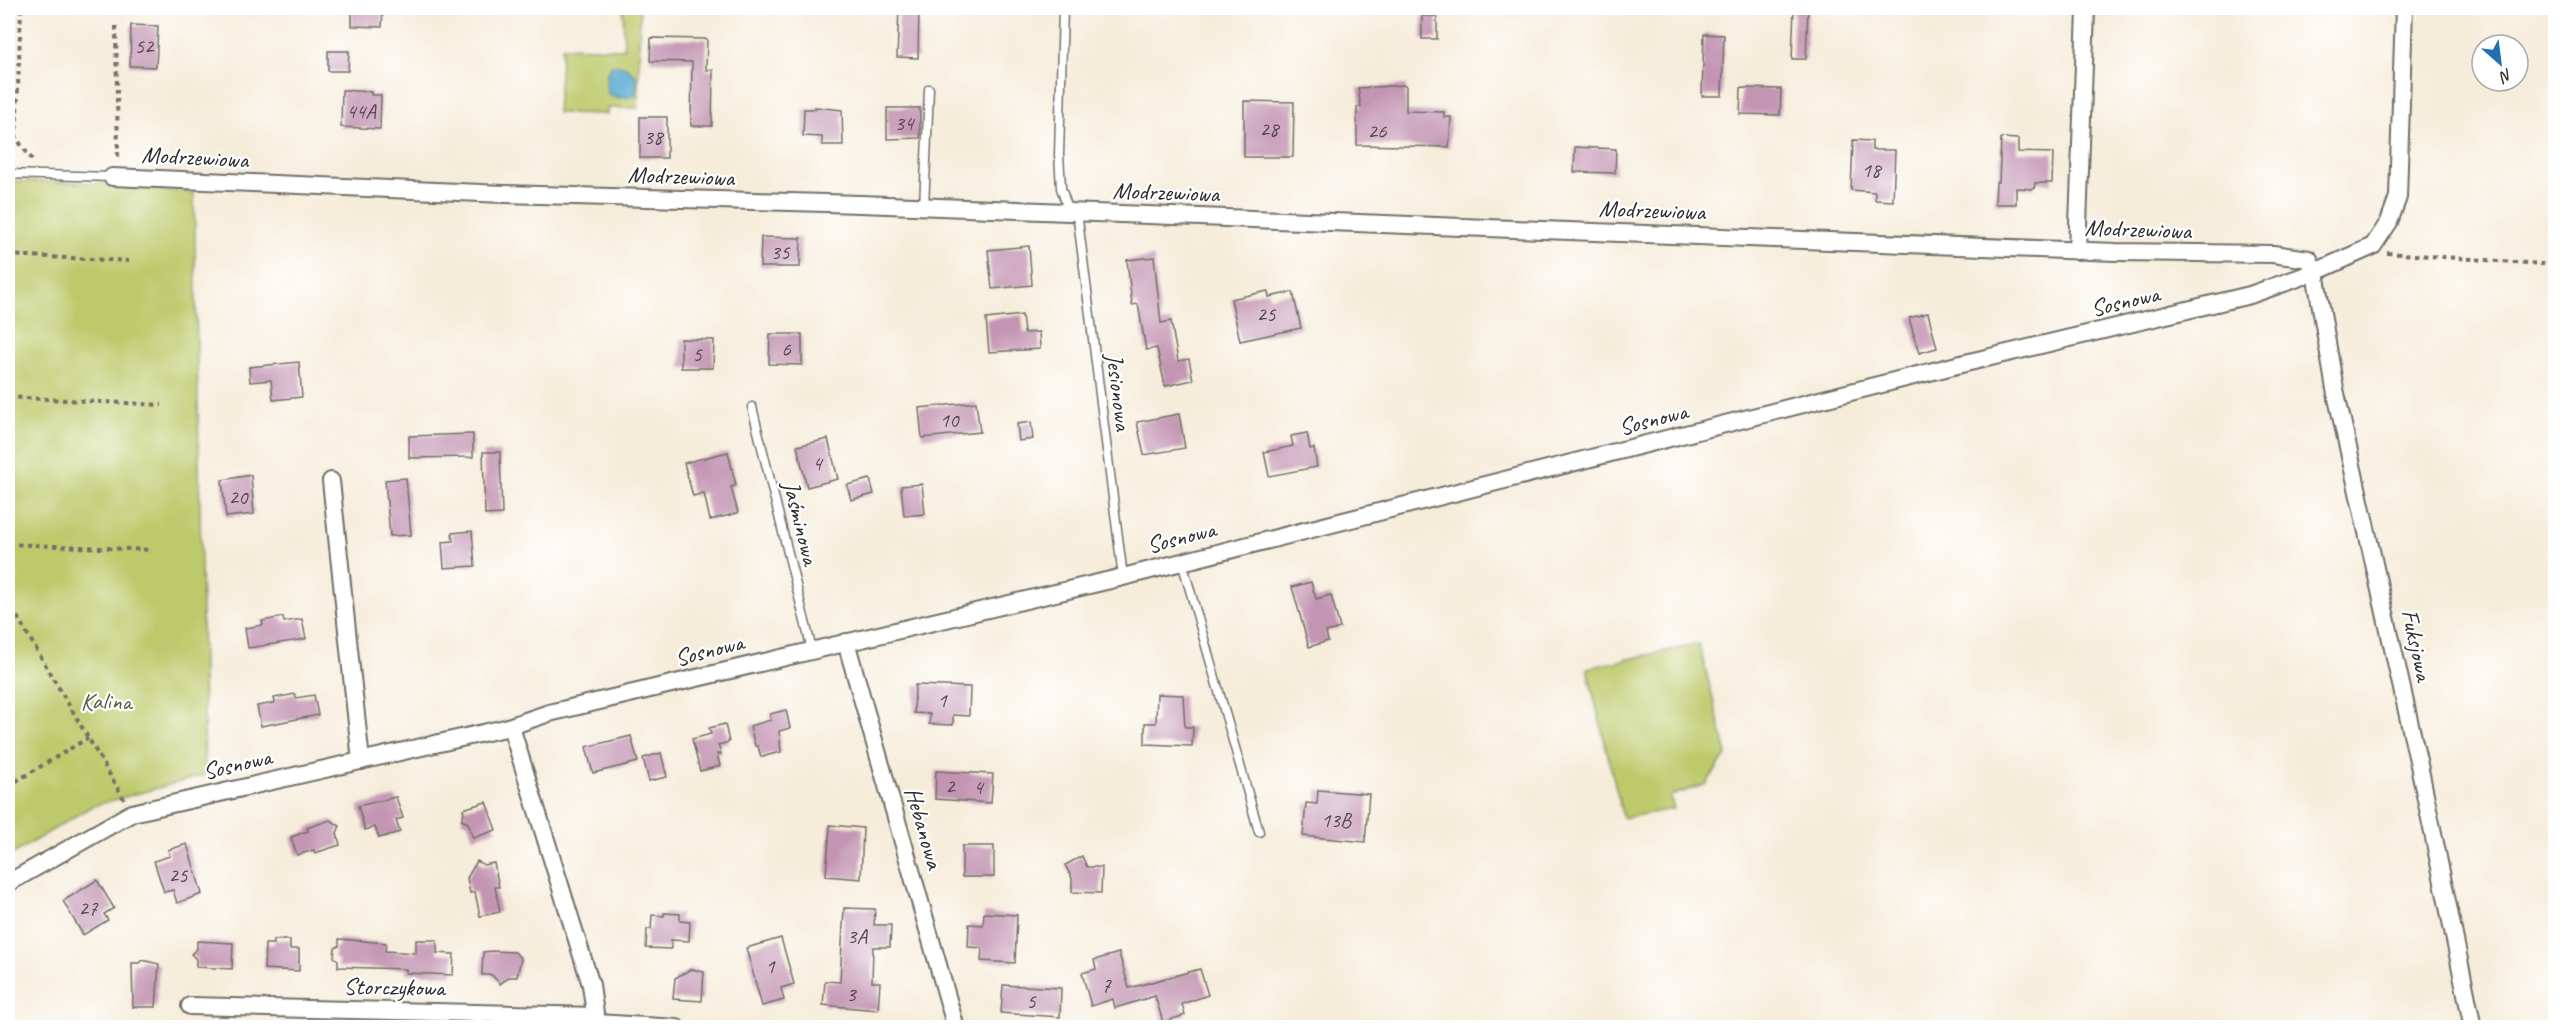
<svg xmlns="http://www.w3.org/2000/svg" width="2563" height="1035" font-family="Caveat,sans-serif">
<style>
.green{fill:#bdca6c;stroke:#747a4c;stroke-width:1.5}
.water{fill:#55a8d1;stroke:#406a7e;stroke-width:1.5}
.building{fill:#c395b2}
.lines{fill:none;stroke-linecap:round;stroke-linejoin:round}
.service-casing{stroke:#726f68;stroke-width:11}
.minor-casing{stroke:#726f68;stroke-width:20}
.path{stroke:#726f68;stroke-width:4;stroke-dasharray:4.5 4.5;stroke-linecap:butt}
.service{stroke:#fff;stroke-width:8}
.minor{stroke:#fff;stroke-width:16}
.labels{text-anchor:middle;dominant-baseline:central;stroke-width:4.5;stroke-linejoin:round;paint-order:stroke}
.number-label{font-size:21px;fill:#51464d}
.street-label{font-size:24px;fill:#2b2b2b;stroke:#fff}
.park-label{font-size:24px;fill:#575b3e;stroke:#fff}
</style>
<rect width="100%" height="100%" fill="#fff"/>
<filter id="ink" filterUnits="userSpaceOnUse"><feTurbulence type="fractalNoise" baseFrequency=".0167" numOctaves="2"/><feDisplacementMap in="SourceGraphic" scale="12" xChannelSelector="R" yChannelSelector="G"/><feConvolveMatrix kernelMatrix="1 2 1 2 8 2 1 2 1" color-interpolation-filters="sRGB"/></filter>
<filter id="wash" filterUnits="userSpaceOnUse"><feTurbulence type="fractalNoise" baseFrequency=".008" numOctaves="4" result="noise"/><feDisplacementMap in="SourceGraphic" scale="24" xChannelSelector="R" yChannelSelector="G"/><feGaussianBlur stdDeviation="1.35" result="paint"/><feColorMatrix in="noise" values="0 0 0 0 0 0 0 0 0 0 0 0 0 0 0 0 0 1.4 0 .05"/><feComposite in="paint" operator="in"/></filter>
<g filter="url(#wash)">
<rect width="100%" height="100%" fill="#f6ecda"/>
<g class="green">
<path d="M623,8h17l-2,100h-31v6l-50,-1 5,-66 62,2z"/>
<path d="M8,181l96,2 90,10 11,582 -113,31 -84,51z"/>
<path d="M1699,644l28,110 -21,30 -36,12 4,13 -51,9 -36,-150z"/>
</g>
<path class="water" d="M612,65c12,-1 18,3 25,13l-2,18 -17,2 -10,-4c-3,-12 -3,-19 4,-29z"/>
<g id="blocks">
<g class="building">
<path d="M352,8h31l-1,19 -30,-1z"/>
<path d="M899,8h20l-1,50 -21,-1z"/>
<path d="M1794,8h14l-2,51h-14z"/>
<rect x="1422" y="16" width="15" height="23"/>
<path d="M131,25l27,1 -2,41 -26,-1z"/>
<path d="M1704,34l20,1 -2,61h-20z"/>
<path d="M651,38l56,1 -1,31h7l-1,56h-21l1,-64 -42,-1z"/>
<path d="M328,51h21l-1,20h-20z"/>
<path d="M1406,85v26l38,1v5h7l-2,30 -92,-2v-38h4l-3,-19z"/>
<path d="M1741,88l40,1 -1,26 -40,-1z"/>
<path d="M342,90l29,2v3h10l-1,34 -39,-2z"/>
<path d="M1244,101l50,1 -1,55h-49z"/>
<path d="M815,107l27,3 1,35h-21v-8l-19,-1 1,-27h11z"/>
<path d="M887,108h33v30l-33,1z"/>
<rect x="640" y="117" width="27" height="41"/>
<path d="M2001,138l17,1v13l35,1 -1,30h-17l-1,6 -18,-1v16h-21l1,-22h3z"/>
<path d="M1853,140l19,1v9h23l-2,51 -18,-1v-8l-24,-2z"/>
<path d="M1575,147l41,2 -1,24 -41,-1z"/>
<path d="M761,237l40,1 -1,29h-40z"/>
<path d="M1029,246l3,39 -40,4 -4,-39z"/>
<path d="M1154,257l7,66 10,-2 7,40 11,-2 4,21 -28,6 -8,-38 -11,2 -8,-46 -6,1 -5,-45z"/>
<path d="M1268,291l1,6 24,-5 8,36 -61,13 -9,-42z"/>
<path d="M1928,313l9,35 -18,5 -10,-35z"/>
<path d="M1022,315l2,18 15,-1 1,17 -51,3 -3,-33z"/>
<path d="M770,334h32v31l-33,-1z"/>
<path d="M681,339l33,1 -1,28h-32z"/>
<path d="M299,362l3,35 -29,3 -2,-20 -21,2 -1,-15z"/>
<path d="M976,402l4,30 -58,6 -3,-30z"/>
<path d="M1179,414l6,34 -41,7 -7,-33z"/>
<path d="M1031,422l2,17 -14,2 -2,-17z"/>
<path d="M1307,433l3,16 4,-1 3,19 -48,9 -5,-24 29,-6 -2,-10z"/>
<path d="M473,434v23l-64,1v-22z"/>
<path d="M828,439l10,40 -31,8 -10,-41z"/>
<path d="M483,452h17l2,62 -17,1z"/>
<path d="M728,452l8,33 -5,2 7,26 -28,7 -6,-27 -11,3 -9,-33z"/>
<path d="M251,475l3,39 -28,3 -4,-37z"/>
<path d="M406,478l5,57 -21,1 -5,-56z"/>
<path d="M870,479l4,15 -23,6 -4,-15z"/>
<path d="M922,484l3,30 -21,2 -3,-30z"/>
<path d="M472,531l3,35 -31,2 -2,-26 11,-1 -1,-8z"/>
<path d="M1311,582l5,17 15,-4 9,33 -14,4 2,9 -19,6 -17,-60z"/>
<path d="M283,617l1,5 18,-3 4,20 -58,9 -3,-20 18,-3 -1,-4z"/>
<path d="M915,685l55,2 -1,29 -16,-1v10l-24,-1 1,-10 -16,-1z"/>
<path d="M295,694l1,4 18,-3 4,20 -57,11 -4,-20 18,-3 -1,-5z"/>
<path d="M1157,694l26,1 2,32h8l-1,19 -47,-2v-21h11z"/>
<path d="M786,710l4,18 -11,3 2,21 -20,5 -3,-11h-3l-5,-20 21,-6 -1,-6z"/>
<path d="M725,724l4,18 -11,3 3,9h-4l3,12 -20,5 -8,-32 19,-5 -2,-6z"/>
<path d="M631,736l7,26 -45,11 -7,-26z"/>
<path d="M661,753l6,24 -18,4 -6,-23z"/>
<path d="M936,771l57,3 -2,29 -56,-4z"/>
<path d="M1318,790l51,4 -4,48 -62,-6 3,-33 11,1z"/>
<path d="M396,797l7,21 -7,2 4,12 -21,6 -4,-11 -10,3 -7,-24z"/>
<path d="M486,802l10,28 -23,8 -5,-15 -7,-3 3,-7 -1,-4z"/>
<path d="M330,820l10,6 -3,7 3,12 -25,8 -1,-3 -17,5 -6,-18 17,-6 -1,-3z"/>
<path d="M830,825l33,3 -2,51 -35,-3z"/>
<path d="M187,844l15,50 -25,9 -4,-13 -9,2 -10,-31 16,-5 -2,-6z"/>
<rect x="962" y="846" width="32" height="31"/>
<path d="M1082,856l5,11h15l-1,26 -29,-1v-14l-7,-13z"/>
<path d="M477,861l7,4 10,-2 5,24h-4l5,25 -20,4 -5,-24 -5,1 -3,-15z"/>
<path d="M97,880l17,28 -10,6 4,6 -25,15 -20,-34z"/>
<path d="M844,908l31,1 -1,16h17l-1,22h-17l-1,35h8l-2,28 -55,-5 2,-24 15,1v-2z"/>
<path d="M664,913l16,1v7l10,1 -1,19 -18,-1v9l-25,-1 1,-19h4l1,-14 12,1z"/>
<path d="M984,913l33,2 -2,48 -34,-2 1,-13 -14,-1 1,-23 14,1z"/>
<path d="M781,938l13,46 -13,4 3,12 -22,6 -16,-58z"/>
<path d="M339,939l47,4 -1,8 31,2v-13h21v13l17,1 -1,21 -47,-2v-4l-68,-2v-7l-4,-3 1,-9 4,-2z"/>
<path d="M274,940h16v9h9v22l-35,-2 1,-25h9z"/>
<path d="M197,941l36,2 -1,26 -36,-2v-8l-5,-5 6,-5z"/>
<path d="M492,951l23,1 6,7 -4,18h-8l-9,7 -8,-9h-10l1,-23z"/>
<path d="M1119,953l10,35 71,-19 8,26 -26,9 3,11 -22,7 -8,-26 -40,12 -2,-9 -22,7 -9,-33 14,-4 -2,-9z"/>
<path d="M142,960l17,4 -3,43h-23l-1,-44h7z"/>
<path d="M691,969l13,3 -2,29 -29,-2 2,-21z"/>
<path d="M1003,985l58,3 -1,29 -59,-4z"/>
</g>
</g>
</g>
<g filter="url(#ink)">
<use href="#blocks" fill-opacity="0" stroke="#726f68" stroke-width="1.5"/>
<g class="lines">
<g class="service-casing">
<g id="service">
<path d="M1063,8l-4,147 2,33 8,24"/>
<path d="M8,174l104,3"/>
<path d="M924,207l5,-118"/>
<path d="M1077,212l46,365"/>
<path d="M752,407l60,243"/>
<path d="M1182,562l77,270"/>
</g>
</g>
<g class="minor-casing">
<g id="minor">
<path d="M112,177l392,17 357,10 1255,48 157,2 36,5 6,13 20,117 84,376 54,263"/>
<path d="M2077,251l9,-240"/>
<path d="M331,481l30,280"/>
<path d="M846,642l110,386"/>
<path d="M511,727l80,258 6,43"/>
<path d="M8,883l124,-70 373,-85 44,-15 574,-136 834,-212 293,-70 65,-23 58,-26 16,-24 9,-25 6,-189"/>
<path d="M190,1006l406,10"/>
<path d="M597,1023l80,5"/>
</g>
</g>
<g class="path">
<path d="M21,8l-5,130 18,24"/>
<path d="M116,26l2,135"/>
<path d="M2387,253l169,12"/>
<path d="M8,255l121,6"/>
<path d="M8,397l154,8"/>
<path d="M8,544l144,6"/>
<path d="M8,601l116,198"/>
<path d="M8,619l7,-4"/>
<path d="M8,786l80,-48"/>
</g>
<use href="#service" class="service"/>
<use href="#minor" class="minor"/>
</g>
</g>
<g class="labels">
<g class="number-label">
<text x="144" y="46">52</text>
<text x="361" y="111">44A</text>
<text x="904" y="123">34</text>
<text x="1269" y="129">28</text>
<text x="1377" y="131">26</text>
<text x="653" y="137">38</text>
<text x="1871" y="170">18</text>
<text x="780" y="252">35</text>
<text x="1266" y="314">25</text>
<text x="786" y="349">6</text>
<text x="697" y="354">5</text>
<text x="949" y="420">10</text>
<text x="817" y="463">4</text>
<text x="238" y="497">20</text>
<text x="942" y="700">1</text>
<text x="950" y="786">2</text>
<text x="978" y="787">4</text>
<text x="1336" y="820">13B</text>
<text x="178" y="875">25</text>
<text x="88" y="908">27</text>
<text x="857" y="936">3A</text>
<text x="770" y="966">1</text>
<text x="1106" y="985">7</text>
<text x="851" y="994">3</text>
<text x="1031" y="1001">5</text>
</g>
<g class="street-label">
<text transform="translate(195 157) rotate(3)">Modrzewiowa</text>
<text transform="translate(681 176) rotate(2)">Modrzewiowa</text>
<text transform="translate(1166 192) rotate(2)">Modrzewiowa</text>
<text transform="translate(1652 210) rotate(2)">Modrzewiowa</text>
<text transform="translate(2138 229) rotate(2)">Modrzewiowa</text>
<text transform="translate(2125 301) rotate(-13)">Sosnowa</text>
<text transform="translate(1119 392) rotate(83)">Jesionowa</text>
<text transform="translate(1653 419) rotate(-14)">Sosnowa</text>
<text transform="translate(801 523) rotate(76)">Jaśminowa</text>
<text transform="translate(1181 537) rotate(-14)">Sosnowa</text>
<text transform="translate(2417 645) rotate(78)">Fuksjowa</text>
<text transform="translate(709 650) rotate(-14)">Sosnowa</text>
<text transform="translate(237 764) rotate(-13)">Sosnowa</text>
<text transform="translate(924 828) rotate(74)">Hebanowa</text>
<text transform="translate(394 987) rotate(1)">Storczykowa</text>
</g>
<g class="park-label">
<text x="106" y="701">Kalina</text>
</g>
</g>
<rect width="2563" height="1035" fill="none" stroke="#fff" stroke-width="30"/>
<g transform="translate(2500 63) rotate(152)"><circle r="28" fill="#ffffff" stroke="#aaaaaa" stroke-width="1.5"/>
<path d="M0-4.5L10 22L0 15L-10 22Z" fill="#1f6fb2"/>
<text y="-9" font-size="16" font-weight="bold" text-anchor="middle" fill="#2b2b2b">N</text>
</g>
</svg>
